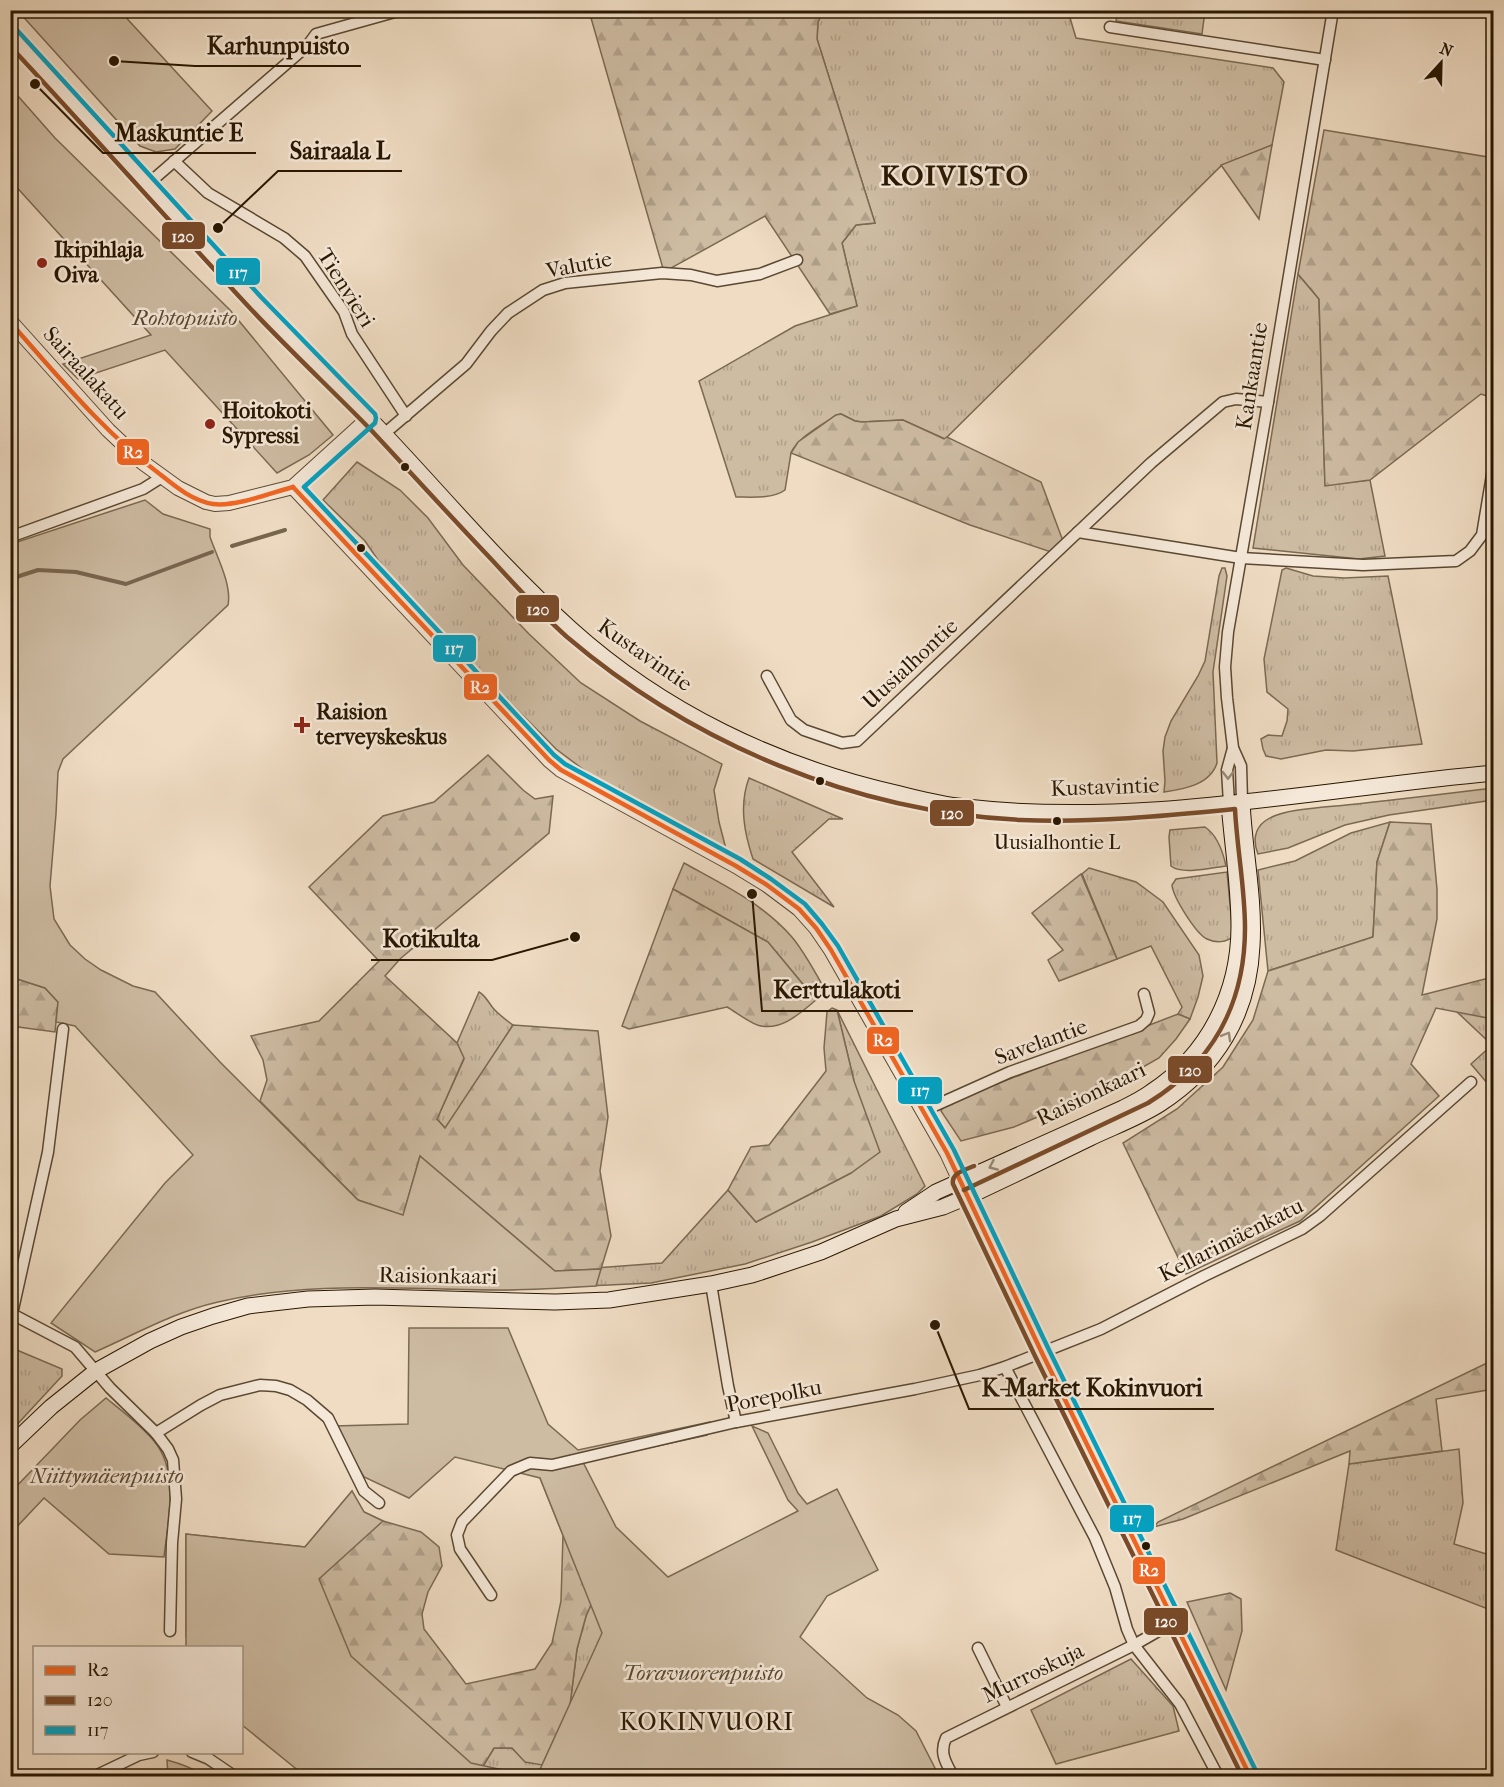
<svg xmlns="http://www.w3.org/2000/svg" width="1504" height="1787" font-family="'IM FELL French Canon',serif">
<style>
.grass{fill:url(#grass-tufts);stroke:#7b6952;stroke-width:1.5}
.forest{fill:url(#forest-firs);stroke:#7b6952;stroke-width:1.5}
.park{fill:#cdbba2;stroke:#7b6952;stroke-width:1.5}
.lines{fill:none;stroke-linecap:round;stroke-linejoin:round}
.stream{stroke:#78654e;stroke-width:4}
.minor-casing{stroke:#5a4832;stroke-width:13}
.tertiary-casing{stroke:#5a4832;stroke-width:16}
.secondary-casing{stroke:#291701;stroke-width:17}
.minor{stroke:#f5e8d8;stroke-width:10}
.tertiary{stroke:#f5e8d8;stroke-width:14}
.secondary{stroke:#f5e8d8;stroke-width:15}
.bus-1-casing{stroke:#f5e8d8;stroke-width:9}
.bus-2-casing{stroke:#f5e8d8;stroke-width:9}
.bus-3-casing{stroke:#f5e8d8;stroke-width:9}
.bus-1{stroke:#f26522;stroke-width:4.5}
.bus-2{stroke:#7a4b2a;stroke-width:4.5}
.bus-3{stroke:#02a2c4;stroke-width:4.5}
.oneway{stroke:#998a77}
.poi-dot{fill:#8f2418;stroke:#f5e8d8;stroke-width:2}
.bus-dot{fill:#291701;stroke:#f5e8d8;stroke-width:2}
.labels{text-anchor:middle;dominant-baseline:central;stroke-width:5;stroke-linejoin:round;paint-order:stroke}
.bus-label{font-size:20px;fill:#291701;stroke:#f5e8d8}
.poi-label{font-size:22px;font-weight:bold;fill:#291701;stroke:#f5e8d8;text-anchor:start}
.street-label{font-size:22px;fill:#291701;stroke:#f5e8d8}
.park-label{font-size:22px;font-style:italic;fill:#5a4831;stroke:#f5e8d8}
.neighbourhood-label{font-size:24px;letter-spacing:1.5px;fill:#291701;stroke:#f5e8d8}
.district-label{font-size:28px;font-weight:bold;letter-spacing:1.5px;fill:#291701;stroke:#f5e8d8}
.leader{fill:none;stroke:#291701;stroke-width:2}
.callout-dot{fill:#291701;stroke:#f5e8d8;stroke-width:2}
.callout-label{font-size:24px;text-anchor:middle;font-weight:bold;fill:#291701;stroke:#f5e8d8;stroke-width:5;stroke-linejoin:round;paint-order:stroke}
.line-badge{stroke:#f5e8d8;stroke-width:2}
.badge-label{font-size:16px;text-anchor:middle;font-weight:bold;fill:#fff}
</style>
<defs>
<pattern id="grass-tufts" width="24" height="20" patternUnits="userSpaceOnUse" patternTransform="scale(1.5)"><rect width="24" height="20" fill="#cdbba2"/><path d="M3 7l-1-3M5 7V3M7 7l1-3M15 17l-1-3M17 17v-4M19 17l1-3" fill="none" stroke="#b0a08a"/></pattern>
<pattern id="forest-firs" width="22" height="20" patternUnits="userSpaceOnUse" patternTransform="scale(1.5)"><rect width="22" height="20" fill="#cdbba2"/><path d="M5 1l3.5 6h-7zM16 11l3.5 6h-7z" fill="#b0a08a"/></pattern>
</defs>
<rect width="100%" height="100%" fill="#efdcc3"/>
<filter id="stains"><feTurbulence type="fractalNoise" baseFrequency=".00333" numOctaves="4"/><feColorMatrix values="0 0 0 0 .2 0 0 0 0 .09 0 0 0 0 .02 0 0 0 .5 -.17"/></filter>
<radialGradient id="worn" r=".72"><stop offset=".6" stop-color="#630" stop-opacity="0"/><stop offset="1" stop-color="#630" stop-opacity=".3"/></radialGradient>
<g class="grass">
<path d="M823,11h245l8,27 197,30 11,14 -12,63 -51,21 -276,273 -42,-19 -41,2 -7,-1 -14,-7 -5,1c-15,11 -38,22 -45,38l-6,37c-12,9 -34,7 -49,7l-37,-116 96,-55 62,-20 -15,-63 14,-18 19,-2 -58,-184 1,-17z"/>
<path d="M1118,11v-1l87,1 -3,23 -86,-13z"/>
<path d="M1298,274l21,25 6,186 45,-5 15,76 -26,3 -106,-11z"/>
<path d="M357,462l43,28 28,28 35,47 66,69 52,49 59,38 82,43 -8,26 5,32 7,27 -44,-21 -94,-55 -32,-24 -159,-161 -32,-47 -42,-41z"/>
<path d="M1222,568h3l2,8 -14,96 4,91c-7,22 -33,26 -53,29l1,-11 -2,-30 2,-14 6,-16 27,-45 7,-15 14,-85z"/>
<path d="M1286,568l27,8 31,2 44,-2 34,168 -69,7 -27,-1 -45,9 -15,-3 -3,-7 -2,-10 7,-4 14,1 5,-15 1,-12 -21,-17 -3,-33 18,-89z"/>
<path d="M749,778l94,41h-14l-37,33 42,55 -81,-48c-9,-27 -14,-54 -4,-81z"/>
<path d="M1493,788v12l-104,15 -44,10 -57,23 -30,6c-5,-12 -4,-25 7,-33 15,-12 61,-14 81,-16 49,-5 98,-11 147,-17z"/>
<path d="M1390,822l-13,40 -4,75 -105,34 -10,-101 37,-9 56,-28z"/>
<path d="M1205,827c12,8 18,25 21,39 -15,2 -44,9 -55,0l-2,-29 1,-7z"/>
<path d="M684,863c38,21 78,40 107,73 14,16 24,37 35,55l-10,9 -48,-58 -95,-53z"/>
<path d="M1089,868l47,14 27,20 36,53 4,21 -5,21 -8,22 -12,-5 4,-7 -31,-61 -34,13 -35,-85z"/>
<path d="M1227,872l6,64c-6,7 -18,7 -26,3 -11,-5 -34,-42 -35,-54l4,-6z"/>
<path d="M479,992c7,4 9,10 14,16 6,7 13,12 20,17l-67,104 -9,-10 27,-60 -7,-16z"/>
<path d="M837,1010l88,176 -8,8 -36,22 -69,26 -67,22 -94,19 -147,7 -58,-1 -26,-133 135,115 107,-8 66,-73 28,32 95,-49 3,-92z"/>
<path d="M1456,1011l37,8v71l-22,-26 21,-19z"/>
<path d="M12,1348l50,21v7l-51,55 -1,-79z"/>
<path d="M1459,1449l4,54 -9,41 39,12v55l-157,-61 13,-86z"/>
<path d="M601,1582l16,23 -77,171h-63l17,-28h18l14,14 44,-57 7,-56 9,-33z"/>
<path d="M1131,1659l42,47 6,25 -123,33 -25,-54z"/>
</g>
<g class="forest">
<path d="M589,11h234l-5,11 -1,17 58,184 -19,2 -14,18 15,63 -27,8 -65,-98 -101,56z"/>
<path d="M1324,130l170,28 -1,240 -12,-4 -111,86 -45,6 -6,-187 -21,-25z"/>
<path d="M1272,145l-13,74 -38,-54z"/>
<path d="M841,414l14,7 7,1 41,-2 41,19 3,-2 94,45 22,59 -12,11 -81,-27 -179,-72 7,-11 38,-27z"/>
<path d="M488,755l35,35 12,9 18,-3 -4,37 -149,126 -15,17 72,67 7,15 -27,61 8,9 68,-103 85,6 10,86 -8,54 11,65 -10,33 -46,2 -135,-115 -17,60 -45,-16 -98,-99 7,-21 -4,-20 -12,-24 68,-15 60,-60 -70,-74 74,-71 51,-14z"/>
<path d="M1390,822l41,2 6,65v30l-15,76 71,-18v42l-57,-11 -25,56 28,32 -139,125 -114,53 -63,-131 54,-34 46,-42 30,-47 15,-49 105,-34 4,-75z"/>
<path d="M1081,874l36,85 -58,22 -11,-21 15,-10 -31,-37z"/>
<path d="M673,889l95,53 48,58c-16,13 -33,30 -55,26 -9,-1 -25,-14 -34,-19l-98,22 -7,-3z"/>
<path d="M11,977l34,11 13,14 -3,30 -44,-6z"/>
<path d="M832,1008l5,2 17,71 26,71 -29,21 -95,49 -28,-32 23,-43 18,-2 57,-74 -2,-23 3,-36z"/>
<path d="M1178,1014l12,5 -14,20 -17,19 -51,29 -94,40 -53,14 -20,-30 4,-7z"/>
<path d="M1489,1362h4v27l-57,10 6,52 -93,13 1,-13 -167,68 -29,8 4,-5z"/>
<path d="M540,1478l61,104 -15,34 -9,33 -7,56 -28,60 -17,-3 -13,-14h-18l-17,28 -235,-128 -51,-1 -5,-11v-102l119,13 47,-56 12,21 19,9 38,11 18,15 3,19 -14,26 -6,22 2,15 42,55 69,-15 17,-26 9,-42 2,-66z"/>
<path d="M1230,1593l11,6 1,32 -16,59 -39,-88z"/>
</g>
<g class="park">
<path d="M18,11h102l92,100 -37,38 -19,3 -16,-6z"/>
<path d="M10,87l45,51 175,172 103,125 -24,20 -32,18 -112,-123 -87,29 -15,-15 88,-29 -140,-154z"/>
<path d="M145,500l18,14 47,15v8c7,20 22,48 18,68l-165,154 -5,13 -2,42 -6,72 4,33 16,26 15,14 16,11 32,16 22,6 65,70 138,138 45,15 17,-59 135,115 46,-2 -5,17c-32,2 -64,4 -96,4 -94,0 -190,-10 -282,12 -44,10 -82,32 -123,50l-44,-29 114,-140 28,-28 -118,-129 -19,-4 2,-20 -13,-14 -34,-11v-433z"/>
<path d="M409,1328h99l40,96 30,26 132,-28 -3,13 -124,27 33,65 52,50 130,-66 -10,-11 -36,-74 16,7 30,60 9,11 30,-15 41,81 -51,26 -27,41 67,61 31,17 18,16 23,45h-402l65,-143 -62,-155 -85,-21 -46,41 -45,-21 -30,-51 74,-2z"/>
<path d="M106,1398c16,13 34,26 48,43 26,31 14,80 10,116l-55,-3 -65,-56 -33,35v-41l69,-72z"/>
<path d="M352,1491l12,21 19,9 -64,58 32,77 120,107 60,13h-226l-63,-51v-77l-56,-1v-113l119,13z"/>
<path d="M167,1760c15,4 26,8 38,16h-37z"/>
</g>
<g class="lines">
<g class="stream">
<path d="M232,546l53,-16"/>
<path d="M10,579l28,-9 38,2 50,12 86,-32"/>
</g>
<g class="minor-casing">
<g id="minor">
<path d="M1110,27l215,33"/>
<path d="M174,161l34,32 76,45 21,18 39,56 8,22 54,82"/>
<path d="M148,184l160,-139 8,-11 86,-24"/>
<path d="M384,434l82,-70 25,-33 17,-18 35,-23 22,-7 97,-10 29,2 26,6 43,-7 37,-14"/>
<path d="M1078,532l163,26 122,7 93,-4 14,-10 12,-16 12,-72"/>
<path d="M10,537l133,-48 19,-12"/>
<path d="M767,676l24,44 13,10 38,13 15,-2 294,-278 72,-61 13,-3 32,3"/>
<path d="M1242,801l-1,-35 -8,-18 -6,-50 -2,-31 3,-35 40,-230 65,-392"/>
<path d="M1229,803l-2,-33 6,-22"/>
<path d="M63,1029l-15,123 -36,162 63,33 35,41 46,45 12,16 5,11 3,39 -4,44 -2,88"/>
<path d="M923,1111l87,-39 129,-46 7,-6 3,-7 -5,-19"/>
<path d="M711,1284l17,102 8,36"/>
<path d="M156,1433l45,-28 19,-10 40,-10 16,1 14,4 17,10 21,18 36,73 15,12"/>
<path d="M491,1595l-31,-46 -3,-14 5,-13 49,-51 19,-8 22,2 184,-43 179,-33 65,-14 25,-8"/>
<path d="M978,1648l29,59"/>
<path d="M192,1752l17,7 25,17"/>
<path d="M95,1776l44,-21 14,-3"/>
<path d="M953,1776c-7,-13 -14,-23 -7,-38l188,-93 40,-23"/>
<path d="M1218,1776l-38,-72 -46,-59 -7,-16 -12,-42 -20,-49 -90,-171 96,-38 103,-53 98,-47 18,-13 151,-134"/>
</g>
</g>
<g class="tertiary-casing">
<g id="tertiary">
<path d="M10,321l98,109 34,32 36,26 28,14 9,2 14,-1 64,-16 76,-69"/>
<path d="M293,487l256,273 12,10 175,96 31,19 32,24 17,19 15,22 116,203 13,28"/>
</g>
</g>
<g class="secondary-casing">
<g id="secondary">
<path d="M10,34c82,88 162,177 243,265 37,40 76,77 113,116 68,70 132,149 205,214 91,82 205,137 325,164 23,6 46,12 70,14 175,20 353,-18 528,-34"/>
<path d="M960,1181l82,172 208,423"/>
<path d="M906,1212l30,-20 187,-84c10,-5 20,-10 28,-16 57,-37 88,-99 88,-166 0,-40 -7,-84 -10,-123"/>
<path d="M10,1446l41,-39 45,-36 54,-30 31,-14 32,-11 35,-10 60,-7 67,-2 180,5 54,-2 102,-16 41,-9 69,-23 75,-33 47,-12 24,-10c41,-19 82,-39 123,-59 23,-11 48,-20 70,-34 56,-36 89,-90 92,-158 3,-48 -8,-97 -10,-145"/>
</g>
</g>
<use href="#minor" class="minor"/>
<use href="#tertiary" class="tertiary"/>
<use href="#secondary" class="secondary"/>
<g class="bus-1-casing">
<g id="bus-1">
<path d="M10,322c48,54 93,110 151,153 15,12 32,26 52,29 23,3 57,-11 80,-17"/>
<path d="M293,487l256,273 12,10 175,96 31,19 32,24 17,19 15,22 116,203 95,200 208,423"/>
</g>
</g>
<g class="bus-2-casing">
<g id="bus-2">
<path d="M10,46c80,86 158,174 238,260 40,43 83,83 124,125 40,43 80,87 120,129 24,26 48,53 75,77 126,107 288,175 454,183 71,3 143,-4 214,-11 2,40 10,79 10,119 0,75 -32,135 -97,175l-184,87"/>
<path d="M974,1166c-9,4 -23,7 -21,18l82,172 207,420"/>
</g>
</g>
<g class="bus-3-casing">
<path id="bus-3" d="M16,29l245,268 114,117 1,4 -1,5 -71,64 250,268 11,9 175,95 31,20 34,25 17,20 16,22 116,204 95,200 208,423"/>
</g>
<use href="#bus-1" class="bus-1"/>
<use href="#bus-2" class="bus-2"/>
<use href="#bus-3" class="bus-3"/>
</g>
<defs><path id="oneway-chevron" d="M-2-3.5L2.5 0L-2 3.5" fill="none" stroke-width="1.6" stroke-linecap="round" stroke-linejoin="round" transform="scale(1.5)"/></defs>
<g class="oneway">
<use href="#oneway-chevron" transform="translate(1228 775) rotate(91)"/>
<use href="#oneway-chevron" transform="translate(1227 1036) rotate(-60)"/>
<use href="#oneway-chevron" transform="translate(993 1166) rotate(156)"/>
</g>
<g class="poi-dot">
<circle cx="42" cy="263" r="6"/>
<circle cx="210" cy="424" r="6"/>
<path d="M299 716h6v6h6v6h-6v6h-6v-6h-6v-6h6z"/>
</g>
<g class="bus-dot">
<circle cx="405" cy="467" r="5"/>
<circle cx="361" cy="548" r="5"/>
<circle cx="820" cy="781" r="5"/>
<circle cx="1057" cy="821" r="5"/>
<circle cx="1146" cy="1546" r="5"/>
</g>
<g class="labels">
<g class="bus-label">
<text x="1057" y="842">Uusialhontie L</text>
</g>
<g class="poi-label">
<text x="54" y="250">Ikipihlaja<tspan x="54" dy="25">Oiva</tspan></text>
<text x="222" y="411">Hoitokoti<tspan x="222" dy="25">Sypressi</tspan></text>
<text x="316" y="712">Raision<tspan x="316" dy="25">terveyskeskus</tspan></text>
</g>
<g class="street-label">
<text transform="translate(579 265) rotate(-11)">Valutie</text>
<text transform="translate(346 288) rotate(58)">Tienvieri</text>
<text transform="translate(86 373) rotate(48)">Sairaalakatu</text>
<text transform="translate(1252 376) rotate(-81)">Kankaantie</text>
<text transform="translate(645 655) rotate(35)">Kustavintie</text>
<text transform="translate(910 664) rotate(-43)">Uusialhontie</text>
<text transform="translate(1105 787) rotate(-2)">Kustavintie</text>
<text transform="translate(1041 1042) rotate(-20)">Savelantie</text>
<text transform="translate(1091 1094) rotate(-26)">Raisionkaari</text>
<text transform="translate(1231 1240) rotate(-27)">Kellarimäenkatu</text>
<text transform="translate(438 1276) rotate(1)">Raisionkaari</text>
<text transform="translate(774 1396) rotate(-11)">Porepolku</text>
<text transform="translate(1033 1673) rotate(-26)">Murroskuja</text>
</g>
<g class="park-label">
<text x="185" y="318">Rohtopuisto</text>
<text x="107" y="1476">Niittymäenpuisto</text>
<text x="703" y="1673">Toravuorenpuisto</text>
</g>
<g class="neighbourhood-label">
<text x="707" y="1722">KOKINVUORI</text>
</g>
<g class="district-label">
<text x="955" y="175">KOIVISTO</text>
</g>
</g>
<path class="leader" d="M114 61L195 66H361M35 84L103 153H256M218 228L278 171H402M575 937L492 960H371M752 894L762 1011H913M935 1325L969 1409H1214"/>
<g class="callout-dot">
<circle cx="114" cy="61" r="6"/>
<circle cx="35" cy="84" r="6"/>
<circle cx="218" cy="228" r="6"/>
<circle cx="575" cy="937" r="6"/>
<circle cx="752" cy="894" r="6"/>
<circle cx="935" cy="1325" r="6"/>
</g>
<g class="callout-label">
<text x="278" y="54">Karhunpuisto</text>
<text x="179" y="141">Maskuntie E</text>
<text x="340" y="159">Sairaala L</text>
<text x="431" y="947">Kotikulta</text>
<text x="837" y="998">Kerttulakoti</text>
<text x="1092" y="1396">K-Market Kokinvuori</text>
</g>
<g class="line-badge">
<rect x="161" y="221" width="45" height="29" rx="6" fill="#7a4b2a"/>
<rect x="215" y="257" width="46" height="29" rx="6" fill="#02a2c4"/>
<rect x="116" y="438" width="34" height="28" rx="6" fill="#f26522"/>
<rect x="515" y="594" width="45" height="29" rx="6" fill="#7a4b2a"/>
<rect x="432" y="634" width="45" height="29" rx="6" fill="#02a2c4"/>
<rect x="463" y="673" width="35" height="28" rx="6" fill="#f26522"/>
<rect x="929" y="799" width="46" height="28" rx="6" fill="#7a4b2a"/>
<rect x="866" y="1026" width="34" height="29" rx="6" fill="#f26522"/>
<rect x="1167" y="1055" width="46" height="29" rx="6" fill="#7a4b2a"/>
<rect x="897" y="1076" width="46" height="29" rx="6" fill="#02a2c4"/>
<rect x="1109" y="1504" width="46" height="29" rx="6" fill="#02a2c4"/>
<rect x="1132" y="1556" width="34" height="29" rx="6" fill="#f26522"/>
<rect x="1143" y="1607" width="46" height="29" rx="6" fill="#7a4b2a"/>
</g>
<g class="badge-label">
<text x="183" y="242">120</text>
<text x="238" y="278">117</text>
<text x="133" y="458">R2</text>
<text x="538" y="615">120</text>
<text x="454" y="654">117</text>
<text x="480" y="693">R2</text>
<text x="952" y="819">120</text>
<text x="883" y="1046">R2</text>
<text x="1190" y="1076">120</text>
<text x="920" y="1096">117</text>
<text x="1132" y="1524">117</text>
<text x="1149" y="1576">R2</text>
<text x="1166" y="1627">120</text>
</g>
<rect width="1504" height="1787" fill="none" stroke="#efdcc3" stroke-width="36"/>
<rect x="12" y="12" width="1480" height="1763" fill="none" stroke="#291701" stroke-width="3"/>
<rect x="18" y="18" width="1468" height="1751" fill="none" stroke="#291701" stroke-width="1.5"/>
<rect x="33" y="1646" width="210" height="108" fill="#f5e8d8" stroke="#a39482" stroke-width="1.5"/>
<rect x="45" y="1666" width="30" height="9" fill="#f26522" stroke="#a39482" stroke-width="1.5"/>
<text x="87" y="1676" font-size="18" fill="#291701">R2</text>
<rect x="45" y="1696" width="30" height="9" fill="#7a4b2a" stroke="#a39482" stroke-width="1.5"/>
<text x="87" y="1706" font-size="18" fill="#291701">120</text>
<rect x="45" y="1726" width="30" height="9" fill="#02a2c4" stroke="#a39482" stroke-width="1.5"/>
<text x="87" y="1736" font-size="18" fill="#291701">117</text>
<g transform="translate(1441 63) rotate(22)" stroke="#f5e8d8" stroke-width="4.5" paint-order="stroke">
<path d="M0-4.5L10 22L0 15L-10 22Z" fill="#291701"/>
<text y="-9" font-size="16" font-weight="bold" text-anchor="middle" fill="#291701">N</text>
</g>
<rect width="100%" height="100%" filter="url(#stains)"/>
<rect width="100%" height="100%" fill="url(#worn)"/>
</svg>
